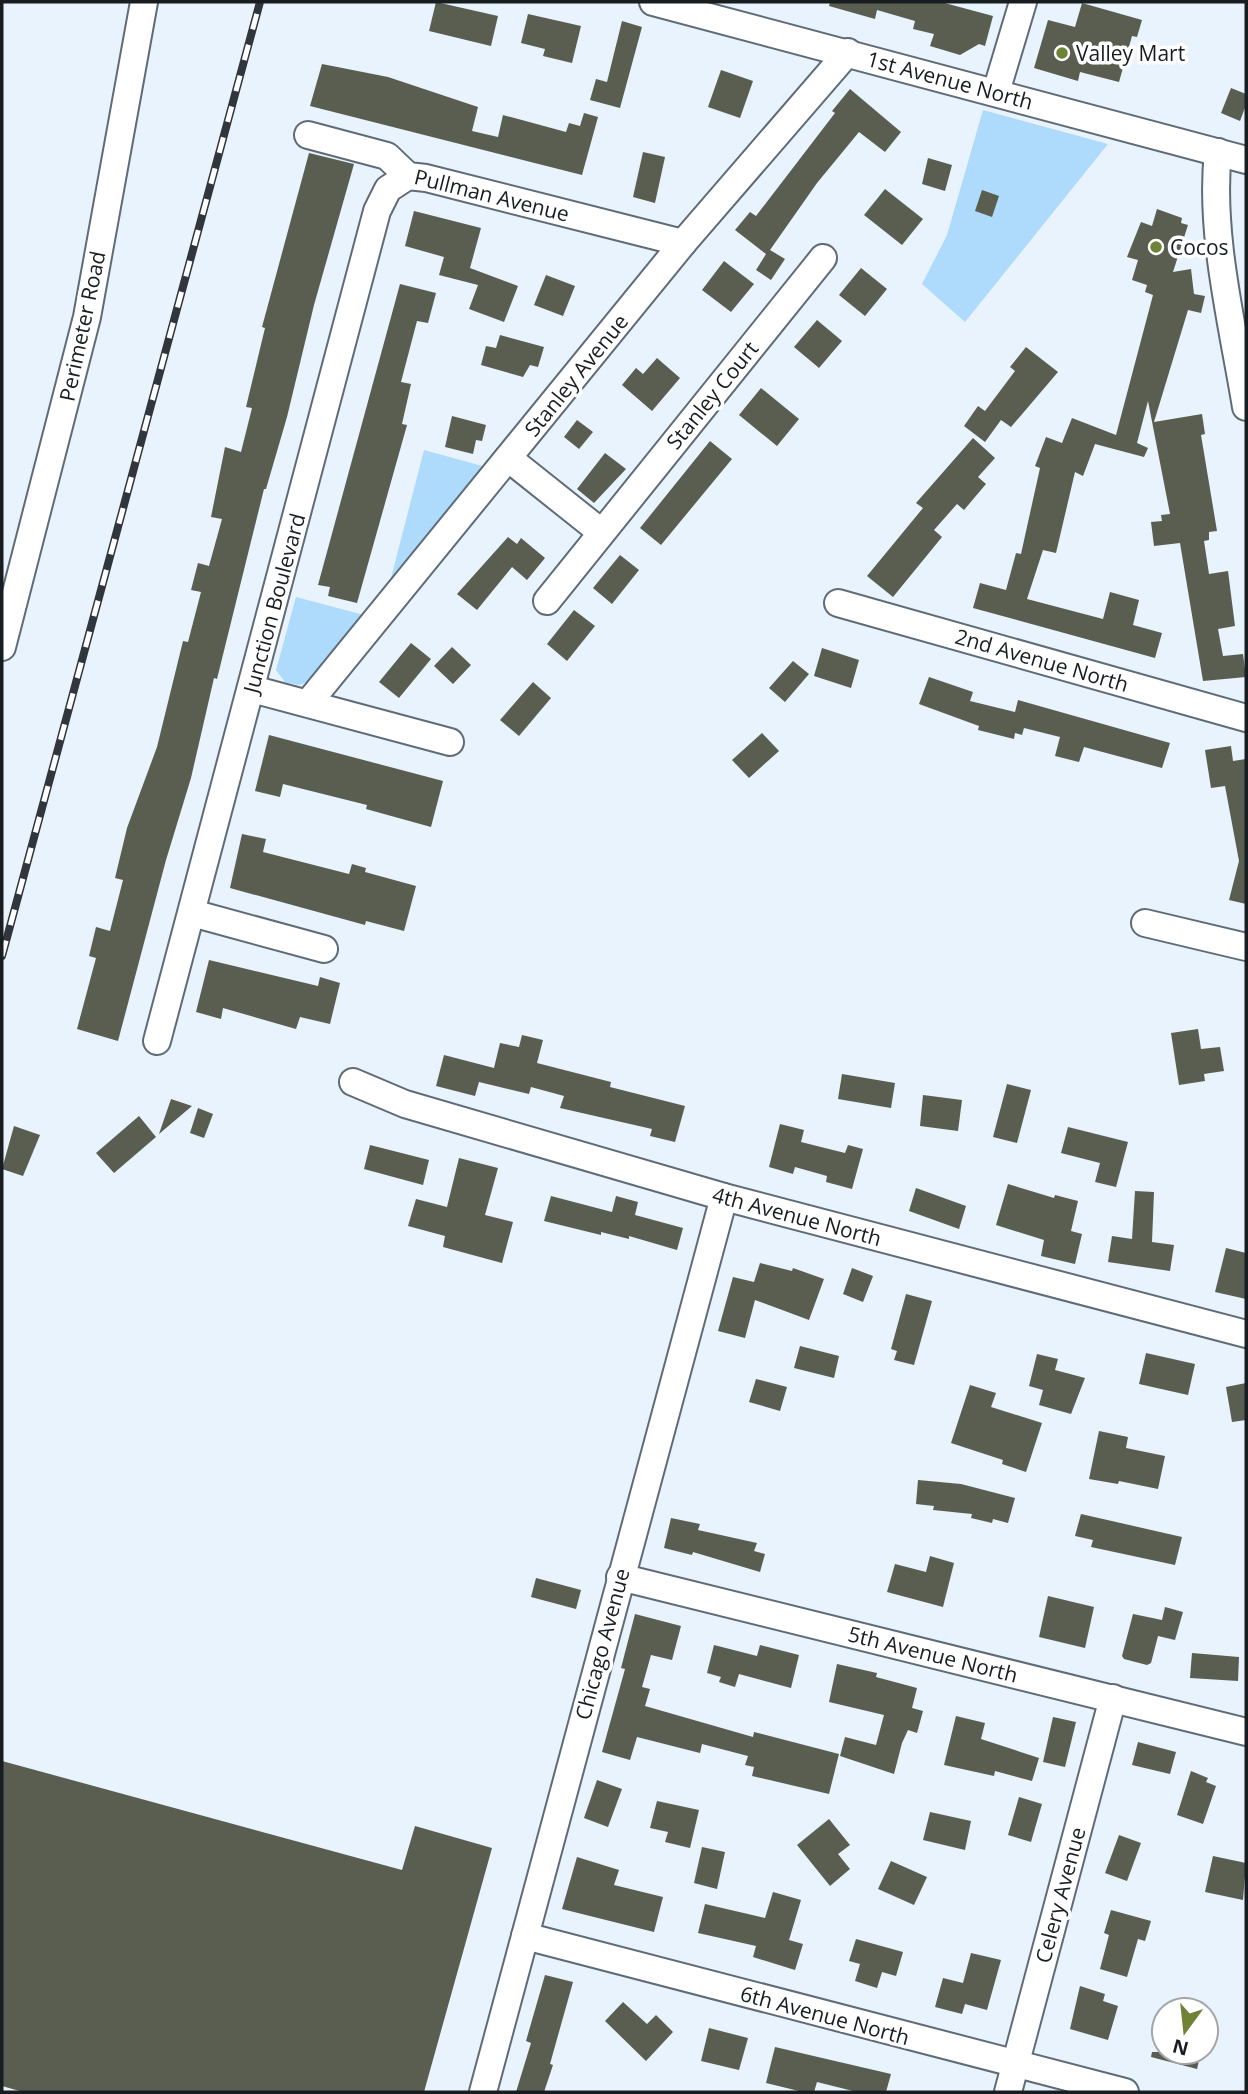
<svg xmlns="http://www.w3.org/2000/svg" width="1248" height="2094" font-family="'Open Sans',sans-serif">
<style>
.green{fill:#aedafc}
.building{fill:#5a5e50}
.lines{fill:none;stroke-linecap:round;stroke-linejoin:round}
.minor-casing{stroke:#5f6c77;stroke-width:30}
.minor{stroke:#fff;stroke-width:26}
.rail-casing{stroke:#30363b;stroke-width:8}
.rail{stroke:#fff;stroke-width:5;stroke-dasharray:16;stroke-linecap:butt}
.poi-dot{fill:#6e8335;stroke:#fff;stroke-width:2.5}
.labels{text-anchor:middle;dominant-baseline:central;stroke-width:7;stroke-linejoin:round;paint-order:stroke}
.poi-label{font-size:21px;fill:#181d21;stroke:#fff;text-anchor:start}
.street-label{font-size:21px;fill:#181d21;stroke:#fff}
</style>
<rect width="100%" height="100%" fill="#e8f3fd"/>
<g class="green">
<path d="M983,110l125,34 -143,178 -43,-38 25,-49z"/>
<path d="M424,450l62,17 -96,115z"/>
<path d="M296,597l68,18 -56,67 -9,3 -14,-3 -9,-12z"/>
</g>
<g class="building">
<path d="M436,2l62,14 -7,30 -62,-15z"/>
<path d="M830,2h111l52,14 -8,30 -6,-2 -19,11 -30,-9 4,-12 -21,-5 2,-8 -38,-11 -2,9 -46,-13z"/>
<path d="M1082,3l60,17 -5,17 -5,-1 -13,46 -39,-10 -2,9 -44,-13 14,-48 27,7z"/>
<path d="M528,14l53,12 -9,37 -29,-7 2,-7 -24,-6z"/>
<path d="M622,21l20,6 -22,81 -30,-8 6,-21 11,3z"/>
<path d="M322,64l66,13 90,30 -6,24 26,6 5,-22 63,17 3,-9 11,3 4,-13 14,4 -16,58 -272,-69z"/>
<path d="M721,70l32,11 -13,37 -32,-11z"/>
<path d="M1231,88l15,6v11l-6,16 -19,-8z"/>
<path d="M850,89l51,43 -16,20 -26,-20 -42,51 -47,67 15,9 -14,21 -15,-10 10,-16 -31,-24 15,-18 6,4 79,-103 -3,-2z"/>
<path d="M643,152l22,5 -10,46 -22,-6z"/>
<path d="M309,153l45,11 -40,141 -27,112 -21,72h-2l-47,190 -3,-1 -23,100 -25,82 -48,181 -41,-12 19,-71 -7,-2 7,-29 14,4 13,-51 -8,-2 12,-50 30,-81 26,-106 5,1 13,-50 -10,-2 7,-27 11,3 13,-47 -11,-2 14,-70 16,5 11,-44 -6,-1 19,-79 -3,-1z"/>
<path d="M928,158l24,7 -7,26 -23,-7z"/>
<path d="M885,189l38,30 -21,26 -38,-30z"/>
<path d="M982,190l17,6 -7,21 -17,-6z"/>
<path d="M1157,209l25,9 -1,5 7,2 -15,47 18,-3 3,25 11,2 -4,17 -13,-3 -34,112 48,-8 3,20 -4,1 16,96 -8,1v8l-5,1 5,33 19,-3 7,55 -17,3 5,27 20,-2 3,23 -43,4 -23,-138 -26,3 -3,-24 11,-1 -1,-6 9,-1 -22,-113 -11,42 11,5 -4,9 -49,-13 -12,32 -8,-4 -19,81 -13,-3 -16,49 76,20 7,-27 29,8 -6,25 29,8 -7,25 -182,-50 7,-25 26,7 10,-37 5,1 19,-86 -5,-2 11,-29 16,6 10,-25 44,17 37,-140 -8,-3 2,-7 -15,-5 6,-20 -11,-3 14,-35 11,4z"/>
<path d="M414,211l67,17 -11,40 48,18 -14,36 -35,-13 9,-24 -39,-10 5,-18 -39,-11z"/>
<path d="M724,261l30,23 -23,28 -29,-22z"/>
<path d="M861,268l26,21 -22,27 -26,-21z"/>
<path d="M546,275l29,11 -12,30 -29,-11z"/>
<path d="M400,284l36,9 -8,30 -11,-2 -16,61 10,2 -9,40 5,1 -50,178 -29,-7 2,-9 -12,-2z"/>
<path d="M817,320l25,21 -23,27 -25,-21z"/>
<path d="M500,335l44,12 -6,20 -8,-2 -7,12 -42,-12 5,-19 10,2z"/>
<path d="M1026,347l32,25 -47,55 -10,-7 -16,22 -21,-16 14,-20 7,5 30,-40 -5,-4z"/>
<path d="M657,358l23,20 -28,33 -30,-26 14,-17 7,6z"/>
<path d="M761,388l38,31 -22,27 -38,-31z"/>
<path d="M452,416l34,9 -4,16 -6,-1 -3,14 -28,-7z"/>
<path d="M577,420l16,12 -14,17 -15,-12z"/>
<path d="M973,438l22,20 -17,19 8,7 -22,26 -7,-6 -23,26 8,7 -49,60 -26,-21 56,-68 -7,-5z"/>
<path d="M710,441l22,18 -71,86 -21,-17z"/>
<path d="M605,453l21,16 -32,34 -17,-14z"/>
<path d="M508,537l9,7 4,-6 24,20 -18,22 -15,-13 -35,43 -20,-16z"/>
<path d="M620,555l19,15 -27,34 -19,-16z"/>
<path d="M574,610l21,16 -28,35 -20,-17z"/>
<path d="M411,643l20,16 -32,39 -20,-16z"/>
<path d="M452,647l19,18 -18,19 -19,-18z"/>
<path d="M822,648l37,12 -8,28 -37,-12z"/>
<path d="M793,661l16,13 -24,28 -16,-14z"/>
<path d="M929,677l44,15 -3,9 45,11 3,-12 152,43 -8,25 -78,-21 -5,15 -24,-6 5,-19 -36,-9 -2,7 -7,-2 -1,6 -36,-9 1,-4 -60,-22z"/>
<path d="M533,682l18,16 -32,38 -19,-16z"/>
<path d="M762,733l17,18 -30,27 -17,-18z"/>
<path d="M269,735l174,46 -12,46 -65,-18 1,-4 -84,-21 -3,13 -25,-6z"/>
<path d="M1231,746l2,15 13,-2v145l-17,-4 10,-39 -14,-75 -14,2 -6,-38z"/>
<path d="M242,834l24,5 -3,13 86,22 3,-10 14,4 -1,4 51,14 -12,45 -38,-10 -1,4 -135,-37z"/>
<path d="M209,960l109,26 2,-9 20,6 -10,41 -30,-7 -4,12 -73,-21 -2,11 -25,-7z"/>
<path d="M1198,1029l3,20 19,-2 4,24 -20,3 1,7 -26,4 -8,-52z"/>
<path d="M522,1035l21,5 -6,23 74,19 -1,5 75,19 -10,36 -25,-6 2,-7 -92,-21 4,-12 -33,-9 -2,7 -50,-12 -4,14 -39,-10 8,-31 50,13 6,-25 19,4z"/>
<path d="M842,1074l53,9 -4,25 -53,-9z"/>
<path d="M1007,1084l24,6 -14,53 -24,-6z"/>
<path d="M923,1095l39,5 -4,31 -38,-5z"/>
<path d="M171,1099l21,7 -33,28z"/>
<path d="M198,1108l15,6 -9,24 -14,-5z"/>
<path d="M139,1116l17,21 -42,36 -18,-20z"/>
<path d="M780,1124l24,6 -3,12 44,11 3,-8 15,4 -11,40 -26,-7 1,-6 -32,-9 -2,7 -24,-7z"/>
<path d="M14,1126l26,9 -17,41 -21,-7z"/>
<path d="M1068,1127l60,15 -12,45 -21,-5 5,-19 -39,-10z"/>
<path d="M370,1145l59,15 -6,25 -59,-16z"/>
<path d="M459,1158l39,10 -13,47 28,7 -11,41 -59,-16 2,-11 -37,-10 8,-27 31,8z"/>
<path d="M1008,1184l46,14 1,-3 23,6 -7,30 11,3 -7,30 -34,-8 3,-16 -48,-15z"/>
<path d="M916,1188l50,18 -7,23 -50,-18z"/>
<path d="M1135,1191l19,1 -2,50 22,3 -4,26 -62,-9 4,-26 20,3z"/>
<path d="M551,1196l61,16 4,-16 22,6 -3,13 48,13 -6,22 -48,-14v3l-28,-7v3l-57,-14z"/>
<path d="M1226,1248l20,5v46l-31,-7z"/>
<path d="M760,1263l32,8 1,-3 31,11 -15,41 -54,-20 -10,38 -27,-7 15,-54 21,5z"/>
<path d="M852,1268l21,8 -10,26 -20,-8z"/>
<path d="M906,1294l26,7 -18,64 -20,-5 3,-9 -6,-2z"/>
<path d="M800,1346l39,10 -5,22 -40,-10z"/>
<path d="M1146,1353l49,11 -7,31 -49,-11z"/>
<path d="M1037,1354l21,5 -3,11 30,8 -14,36 -32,-9 4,-15 -14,-4z"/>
<path d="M756,1379l31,8 -7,24 -31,-9z"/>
<path d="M1246,1383v37l-14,2 -6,-35z"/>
<path d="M970,1385l26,8 -5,14 51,16 -16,49 -24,-8 1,-4 -52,-17z"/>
<path d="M1099,1431l29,6 -2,11 39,8 -7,33 -39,-8 -1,3 -29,-5z"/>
<path d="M918,1480l43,4 54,14 -7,25 -15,-4 -1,4 -21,-5 1,-4 -39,-4 1,-4 -18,-2z"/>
<path d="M1081,1514l101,23 -7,28 -84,-18 2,-7 -18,-4z"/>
<path d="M671,1518l29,6 -2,6 59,13 -3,8 11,3 -5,18 -67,-20 -1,3 -28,-7z"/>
<path d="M930,1556l24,7 -11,44 -56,-15 8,-28 31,8z"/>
<path d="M536,1578l45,12 -5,19 -45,-12z"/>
<path d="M1048,1596l46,11 -9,41 -46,-11z"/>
<path d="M1165,1607l18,5 -8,28 -17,-4 -7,27 -4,2 -23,-6 -2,-3 11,-42 29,6z"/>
<path d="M635,1614l46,12 -9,34 -21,-5 -9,32 8,2 -5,17 108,31 1,-5 85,22 -10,40 -77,-18 2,-9 -9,-2 3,-9 -46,-12 -2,9 -63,-16 -7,23 -28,-8 23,-83 -4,-1z"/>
<path d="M714,1645l43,11 3,-11 39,10 -8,33 -52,-14 -4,13 -16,-5 2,-5 -14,-4z"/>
<path d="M1192,1653l47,4 -1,24 -48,-3z"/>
<path d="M837,1664l40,9 -1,4 41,11 -5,20 11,3 -6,22 -9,-3 -6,13 -8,31 -54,-18 5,-19 31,8 8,-30 -55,-13z"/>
<path d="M956,1716l29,7 -4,16 58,19 -7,23 -37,-10 -1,5 -50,-11z"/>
<path d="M1053,1717l23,5 -11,45 -22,-5z"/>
<path d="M1138,1742l38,10 -6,22 -38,-9z"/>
<path d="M2,1761l400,109 13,-44 77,22 -68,244h-401l-21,-6z"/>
<path d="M1191,1771l17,7 -2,4 10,4 -13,38 -26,-9z"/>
<path d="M597,1780l25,9 -14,38 -24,-9z"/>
<path d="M1019,1797l23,7 -11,38 -23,-7z"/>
<path d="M657,1801l42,9 -9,38 -25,-6 3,-10 -18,-4z"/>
<path d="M930,1812l41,9 -6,29 -42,-10z"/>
<path d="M829,1819l21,26 -12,9 12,15 -20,17 -33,-41z"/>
<path d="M1119,1835l22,8 -14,38 -22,-8z"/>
<path d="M702,1847l23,5 -8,37 -23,-6z"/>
<path d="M1213,1856l33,7 -3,37 -38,-8z"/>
<path d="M577,1857l42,13 -5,15 49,12 -9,35 -92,-23z"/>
<path d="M891,1861l36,16 -13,28 -36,-16z"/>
<path d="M773,1892l28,8 -12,40 14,4 -8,26 -42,-13 3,-11 -58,-13 7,-29 60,14z"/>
<path d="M1111,1910l40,11 -6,20 -7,-2 -11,38 -27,-8 9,-34 -5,-2z"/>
<path d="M856,1939l47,13 -7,24 -14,-4 -5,16 -22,-7 5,-17 -11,-3z"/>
<path d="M971,1953l30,7 -14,50 -22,-6 -3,10 -27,-7 8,-29 20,5z"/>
<path d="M545,1975l28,7 -23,82 3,1 -9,27h-28l15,-49 -5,-2z"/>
<path d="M1080,1986l25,8 -2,7 15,5 -10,34 -38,-11z"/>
<path d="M623,2002l24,22 9,-9 17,17 -27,29 -41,-40z"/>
<path d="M709,2028l39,10 -9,32 -38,-9z"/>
<path d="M775,2047l116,27 -5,18h-29l-40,-10 -3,10h-11l-37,-9z"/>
<path d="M1152,2052h49l-4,17 -46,-12z"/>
</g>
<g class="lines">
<g class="minor-casing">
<g id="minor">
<path d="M653,2l593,158"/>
<path d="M996,92l27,-90"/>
<path d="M308,135l79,21 21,20 18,2 257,65"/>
<path d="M1218,152c-9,81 15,175 28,255"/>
<path d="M508,458l93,74"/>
<path d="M547,601l276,-343"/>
<path d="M838,603l408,115"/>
<path d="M2,647l85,-330 57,-315"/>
<path d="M252,689l198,53"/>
<path d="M309,702l374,-459 165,-191"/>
<path d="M192,913l132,36"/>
<path d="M1145,923l101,24"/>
<path d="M157,1041l220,-830 11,-22 20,-13"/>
<path d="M353,1082l52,22 319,93 522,137"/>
<path d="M620,1577l626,155"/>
<path d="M525,1936l600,156"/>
<path d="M483,2092l241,-895"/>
<path d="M1008,2092l105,-394"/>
</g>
</g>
<use href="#minor" class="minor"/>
<g class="rail-casing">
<path id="rail" d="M2,956l258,-954"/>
</g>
<use href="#rail" class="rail"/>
</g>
<g class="poi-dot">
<circle cx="1062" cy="53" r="7"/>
<circle cx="1156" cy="247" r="7"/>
</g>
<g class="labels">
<g class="poi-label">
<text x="1076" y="53">Valley Mart</text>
<text x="1170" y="247">Cocos</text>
</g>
<g class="street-label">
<text transform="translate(950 80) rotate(15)">1st Avenue North</text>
<text transform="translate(492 195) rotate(14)">Pullman Avenue</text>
<text transform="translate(82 326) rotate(-78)">Perimeter Road</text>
<text transform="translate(576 375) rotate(-51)">Stanley Avenue</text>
<text transform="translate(712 395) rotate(-51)">Stanley Court</text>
<text transform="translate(274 603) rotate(-75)">Junction Boulevard</text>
<text transform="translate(1042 660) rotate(16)">2nd Avenue North</text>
<text transform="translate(797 1216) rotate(15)">4th Avenue North</text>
<text transform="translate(602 1644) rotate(-75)">Chicago Avenue</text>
<text transform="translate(933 1654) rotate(14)">5th Avenue North</text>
<text transform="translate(1060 1895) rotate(-75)">Celery Avenue</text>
<text transform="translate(825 2015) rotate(15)">6th Avenue North</text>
</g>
</g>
<rect width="1248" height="2094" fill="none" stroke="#181d21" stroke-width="7"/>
<g transform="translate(1185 2031) rotate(195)"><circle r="33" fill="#ffffff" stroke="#a3a5a6" stroke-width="2"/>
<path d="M0-5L12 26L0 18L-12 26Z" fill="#6e8335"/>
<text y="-10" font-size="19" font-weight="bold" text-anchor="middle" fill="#181d21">N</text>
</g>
</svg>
